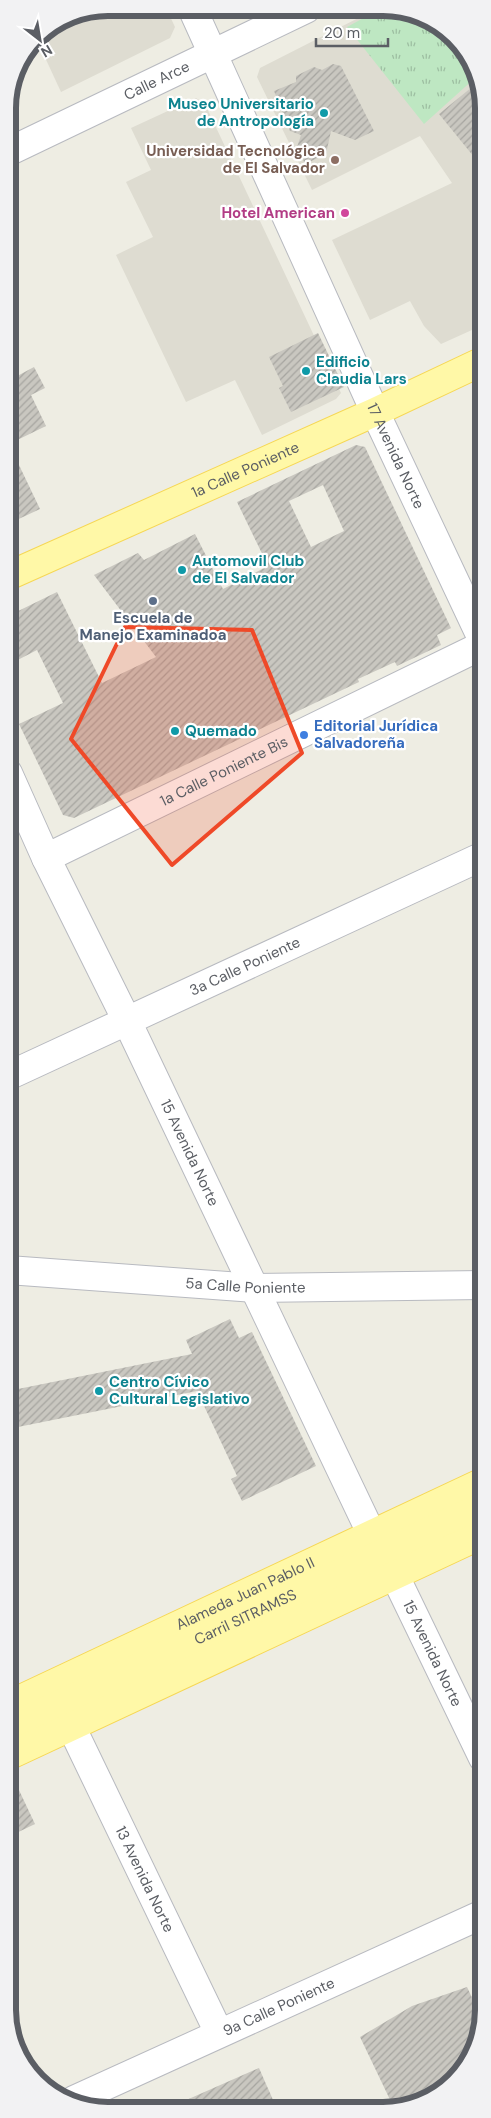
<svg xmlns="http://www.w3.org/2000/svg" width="491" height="2118" font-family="'DM Sans',sans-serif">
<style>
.education{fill:#dedcd1}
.grass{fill:url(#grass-tufts)}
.building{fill:url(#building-hatch);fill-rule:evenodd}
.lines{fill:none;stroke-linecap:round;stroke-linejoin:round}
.minor-casing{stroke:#b8bac0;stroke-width:30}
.major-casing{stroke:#f6d754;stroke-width:30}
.minor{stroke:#fff;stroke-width:28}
.major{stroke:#fff8a7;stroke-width:28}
.marked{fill:#ef4928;fill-opacity:0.2;stroke:#ef4928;stroke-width:4;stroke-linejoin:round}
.culture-dot{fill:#0f9aa8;stroke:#fff;stroke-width:2}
.education-dot{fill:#8d6e63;stroke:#fff;stroke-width:2}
.hotel-dot{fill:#d1479c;stroke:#fff;stroke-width:2}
.service-dot{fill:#5c6f8a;stroke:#fff;stroke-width:2}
.shop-dot{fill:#3f7fe0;stroke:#fff;stroke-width:2}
.labels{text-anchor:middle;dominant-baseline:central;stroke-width:4.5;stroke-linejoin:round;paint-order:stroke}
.street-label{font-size:15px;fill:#5b5e64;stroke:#fff}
.culture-label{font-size:15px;font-weight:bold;fill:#0d838f;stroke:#fff;text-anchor:start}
.education-label{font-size:15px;font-weight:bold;fill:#785e54;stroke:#fff;text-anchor:end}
.hotel-label{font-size:15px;font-weight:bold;fill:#b23c85;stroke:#fff;text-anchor:end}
.service-label{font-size:15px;font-weight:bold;fill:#4e5e75;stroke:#fff}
.shop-label{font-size:15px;font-weight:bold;fill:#366cbe;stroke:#fff;text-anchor:start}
.rim{fill:none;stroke:#5b5e64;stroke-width:6}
</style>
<defs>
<pattern id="grass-tufts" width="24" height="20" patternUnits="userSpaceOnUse" patternTransform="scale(1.25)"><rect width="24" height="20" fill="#bee7c2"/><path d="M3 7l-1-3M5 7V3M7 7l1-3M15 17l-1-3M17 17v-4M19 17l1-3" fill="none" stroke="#9dbea1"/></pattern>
<pattern id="building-hatch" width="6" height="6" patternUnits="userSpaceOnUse" patternTransform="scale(1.25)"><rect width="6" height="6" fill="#c9c7c0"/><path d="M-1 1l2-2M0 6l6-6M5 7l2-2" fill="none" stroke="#a6a5a0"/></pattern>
</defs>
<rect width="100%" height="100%" fill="#eeede3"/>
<g class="education">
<path d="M108,8h58l9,19 -5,11 -109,54 -25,-54 34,-23z"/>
<path d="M376,9h27l55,33 25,53v230l-42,19 -17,-18 -14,-25 -40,19 -38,-80 120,-57 -32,-47 -108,54 -55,-113 3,-9z"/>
<path d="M196,98l9,6 136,289 -5,6 -74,36 -27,-55 -49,22 -70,-147 37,-18 -27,-55 25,-12 -20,-42z"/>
</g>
<path class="grass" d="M380,9h23l55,33 17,36 -51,46 -77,-97z"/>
<g class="building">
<path d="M333,64l8,2 33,65 -19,9 -24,-9 -5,23 -21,10 -8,-17 4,-12 -11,-4 -16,-40 22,-9v-6l18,-9 8,3z"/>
<path d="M477,83l6,12v73l-44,-54z"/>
<path d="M318,333l26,54 -53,25 -12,-24 4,-2 -14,-29z"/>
<path d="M34,367l11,21 -14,7 15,31 -37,18 31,65 -32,15v-143z"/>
<path d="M356,445l9,2 86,181 -14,7 4,10 -44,21 -2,-4 -37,17 1,3 -285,136 -11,-3 -44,-91 44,-21 -26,-53 -29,15v-49l49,-24 45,91 54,-26 -62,-82 44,-22 6,7 51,-26 28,55 45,-23 -31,-64zM323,485l21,46 -33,16 -22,-46z"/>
<path d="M230,1319l9,19 13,-6 64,134 -74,35 -11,-22 6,-3 -40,-85 -189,38v-38l184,-37 -6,-14z"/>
<path d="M8,1771h2l25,53 -27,13z"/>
<path d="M467,1987l15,32 -23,55 -66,32 -33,-69 52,-31z"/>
<path d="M259,2068l18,41h-111z"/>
</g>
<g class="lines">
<g class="minor-casing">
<g id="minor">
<path id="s1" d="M192,8l183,404 108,229"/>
<path id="s2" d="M8,152l298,-143"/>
<path id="s3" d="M8,773l38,85 81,163 244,512"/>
<path id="s4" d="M46,858l437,-213"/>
<path id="s5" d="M8,1076l475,-220"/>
<path id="s6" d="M8,1270l247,18 228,-3"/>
<path id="s7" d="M395,1576l88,182"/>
<path id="s8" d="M71,1726l148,307"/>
<path id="s9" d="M74,2100l409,-186"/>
</g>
</g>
<g class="major-casing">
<g id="major">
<path id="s10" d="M8,576l367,-164 108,-51"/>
<path id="s11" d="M8,1705l475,-223"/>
<path id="s12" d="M8,1728l475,-222"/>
<path d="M8,1756l475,-222"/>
</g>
</g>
<use href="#minor" class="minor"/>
<use href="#major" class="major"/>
</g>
<path class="marked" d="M125,627l127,3 50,123 -130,112 -101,-126z"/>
<g class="culture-dot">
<circle cx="324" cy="113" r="5"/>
<circle cx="306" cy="371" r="5"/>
<circle cx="182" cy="570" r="5"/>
<circle cx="175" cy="731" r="5"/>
<circle cx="99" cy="1391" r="5"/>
</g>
<circle class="education-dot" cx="335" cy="160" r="5"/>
<circle class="hotel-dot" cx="345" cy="213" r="5"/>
<circle class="service-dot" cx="153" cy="601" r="5"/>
<circle class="shop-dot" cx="304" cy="735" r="5"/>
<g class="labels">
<g class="street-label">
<text stroke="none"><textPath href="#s2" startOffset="165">Calle Arce</textPath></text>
<text stroke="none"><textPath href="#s1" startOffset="492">17 Avenida Norte</textPath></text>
<text stroke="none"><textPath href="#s10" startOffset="260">1a Calle Poniente</textPath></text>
<text stroke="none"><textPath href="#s4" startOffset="198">1a Calle Poniente Bis</textPath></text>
<text stroke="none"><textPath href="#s5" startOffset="261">3a Calle Poniente</textPath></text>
<text stroke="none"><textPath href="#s3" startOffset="421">15 Avenida Norte</textPath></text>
<text stroke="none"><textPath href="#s6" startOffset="238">5a Calle Poniente</textPath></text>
<text stroke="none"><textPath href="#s11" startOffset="262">Alameda Juan Pablo II</textPath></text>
<text stroke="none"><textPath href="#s12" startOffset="262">Carril SITRAMSS</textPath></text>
<text stroke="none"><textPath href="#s7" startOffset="86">15 Avenida Norte</textPath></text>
<text stroke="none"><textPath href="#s8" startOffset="170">13 Avenida Norte</textPath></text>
<text stroke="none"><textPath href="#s9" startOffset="225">9a Calle Poniente</textPath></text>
</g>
<g class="culture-label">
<text x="314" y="104" text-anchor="end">Museo Universitario<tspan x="314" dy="17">de Antropología</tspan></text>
<text x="316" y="362">Edificio<tspan x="316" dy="17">Claudia Lars</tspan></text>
<text x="192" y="561">Automovil Club<tspan x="192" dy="17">de El Salvador</tspan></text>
<text x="185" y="731">Quemado</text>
<text x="109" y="1382">Centro Cívico<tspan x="109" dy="17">Cultural Legislativo</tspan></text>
</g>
<g class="education-label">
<text x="325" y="151">Universidad Tecnológica<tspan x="325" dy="17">de El Salvador</tspan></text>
</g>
<g class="hotel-label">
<text x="335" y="213">Hotel American</text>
</g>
<g class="service-label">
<text x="153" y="618">Escuela de<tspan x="153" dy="17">Manejo Examinadoa</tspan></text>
</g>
<g class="shop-label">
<text x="314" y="726">Editorial Jurídica<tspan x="314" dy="17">Salvadoreña</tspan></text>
</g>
</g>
<path d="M0 0H491V2118H0ZM108 16H383A92 92 0 0 1 475 108V2010A92 92 0 0 1 383 2102H108A92 92 0 0 1 16 2010V108A92 92 0 0 1 108 16Z" fill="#f2f2f3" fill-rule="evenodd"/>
<path class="rim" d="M108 16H383A92 92 0 0 1 475 108V2010A92 92 0 0 1 383 2102H108A92 92 0 0 1 16 2010V108A92 92 0 0 1 108 16Z"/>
<g transform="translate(40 40) rotate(149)" stroke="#ffffff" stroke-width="4" paint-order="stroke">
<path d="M0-4L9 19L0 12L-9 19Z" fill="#5b5e64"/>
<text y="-8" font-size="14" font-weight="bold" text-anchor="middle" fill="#5b5e64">N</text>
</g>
<path d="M316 38v8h72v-8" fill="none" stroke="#5b5e64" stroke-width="2.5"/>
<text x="324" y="38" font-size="15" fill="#5b5e64" stroke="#ffffff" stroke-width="4" paint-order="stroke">20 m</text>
</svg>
